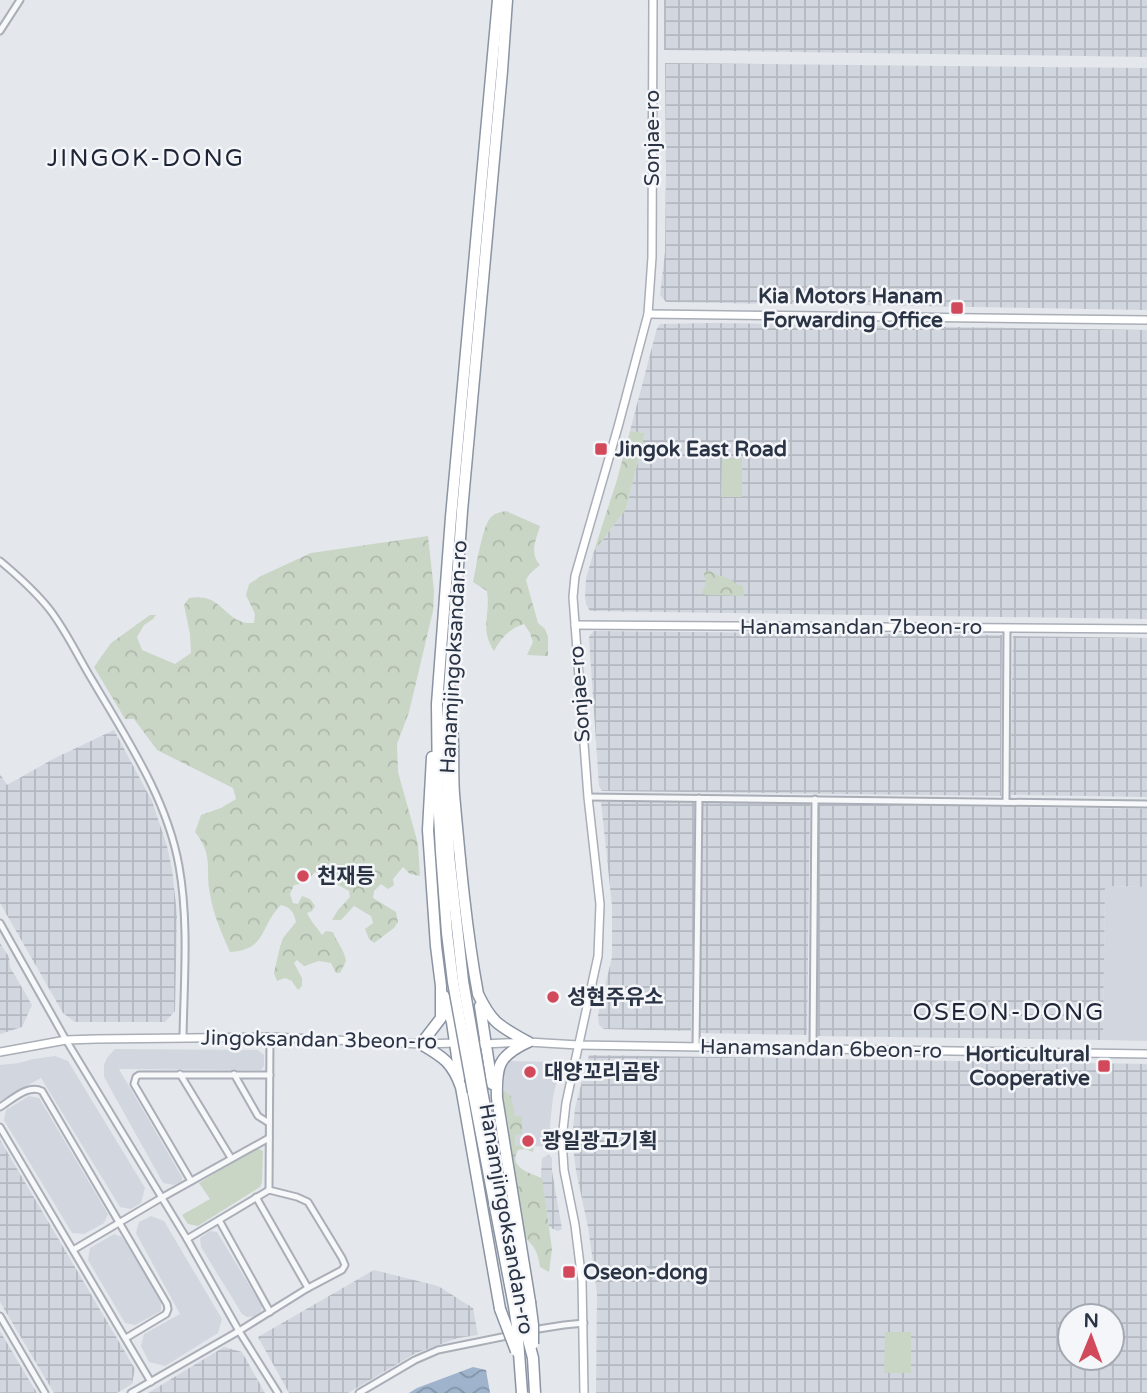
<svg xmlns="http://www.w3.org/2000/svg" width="1147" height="1393" font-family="'Varela Round','Noto Sans KR',sans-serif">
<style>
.built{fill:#d2d6de}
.industrial{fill:url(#industrial-grid);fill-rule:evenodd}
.green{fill:#c9d6c5}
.forest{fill:url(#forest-crowns)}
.water{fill:url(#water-waves)}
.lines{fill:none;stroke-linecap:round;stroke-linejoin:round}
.street-casing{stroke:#a9aeb7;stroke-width:9}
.secondary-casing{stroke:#a9aeb7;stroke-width:10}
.highway-casing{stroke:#8b94a3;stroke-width:13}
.street{stroke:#f7f8fa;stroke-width:5}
.secondary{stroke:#fff;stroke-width:7}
.highway{stroke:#fff;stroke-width:10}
.highway-bridge-casing{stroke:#8b94a3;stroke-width:13;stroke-linecap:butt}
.highway-bridge{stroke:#fff;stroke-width:10}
.poi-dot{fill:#d1495b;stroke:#f4f6f9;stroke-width:2.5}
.labels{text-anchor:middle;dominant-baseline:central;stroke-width:5;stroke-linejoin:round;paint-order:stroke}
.street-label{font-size:21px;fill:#2b3445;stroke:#f4f6f9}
.poi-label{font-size:21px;font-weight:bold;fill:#2b3445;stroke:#f4f6f9;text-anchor:start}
.quarter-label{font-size:24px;letter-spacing:2px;fill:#1d2536;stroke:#f4f6f9}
</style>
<defs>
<pattern id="industrial-grid" width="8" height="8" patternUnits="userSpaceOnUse" patternTransform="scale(1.75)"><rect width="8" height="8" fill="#d2d6de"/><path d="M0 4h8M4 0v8" fill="none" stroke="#b4b8c0"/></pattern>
<pattern id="forest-crowns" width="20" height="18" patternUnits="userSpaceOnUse" patternTransform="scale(1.75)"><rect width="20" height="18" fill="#c9d6c5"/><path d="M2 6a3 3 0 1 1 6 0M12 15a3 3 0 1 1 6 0" fill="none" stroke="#adb8ab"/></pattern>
<pattern id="water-waves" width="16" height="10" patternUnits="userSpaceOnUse" patternTransform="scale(1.75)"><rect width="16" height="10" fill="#9fb4cc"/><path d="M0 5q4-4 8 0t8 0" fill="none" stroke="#8293a7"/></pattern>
</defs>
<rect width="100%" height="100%" fill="#e4e7ec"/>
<g class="built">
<path d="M1105,886l42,1v154l-44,-1z"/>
<path d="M115,1049l143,1 6,5v11l-3,4 -142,-1 63,108v4l-8,4 -11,-2 -59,-106v-12l3,-7z"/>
<path d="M55,1056l13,5 77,127 -4,15 -10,6 -11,-2 -79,-129 -41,23v-36l19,-2 14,-4z"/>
<path d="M510,1061l42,1 7,2 1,4 -7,29 -3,28 1,22 -36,-2v-11h7v-18h-7l-7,-23 -4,-3v-16l2,-8z"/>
<path d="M29,1096l10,2 69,116 -4,9 -20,11 -12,-1 -68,-113 2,-10z"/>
<path d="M151,1216l13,5 58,98 -4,14 -53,33 -16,-4 -8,-16 3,-12 36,-20 -44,-81 3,-11z"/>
<path d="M210,1231l7,1 45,74 -1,5 -6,5 -8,1 -5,-3 -41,-67 -1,-9z"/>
<path d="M114,1234l8,3 39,63v11l-26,14 -10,-2 -37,-63 2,-12z"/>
</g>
<g class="industrial">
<path d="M664,0h483v57l-483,-7z"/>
<path d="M665,63l482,5v242l-481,-8 -6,-7 5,-43 1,-79z"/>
<path d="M712,323l435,7v289l-557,-8 -4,-7 -1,-7 1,-19 8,-27 32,-42 19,-76 -15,-2 27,-103 3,-4z"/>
<path d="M594,631l408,4 -1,161 -399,-5 -3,-5 -10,-148 1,-3z"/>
<path d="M1013,636l134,2v159l-136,-2 -1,-2z"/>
<path d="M114,730l38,71 15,45 5,23 5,45 -2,97 -10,11h-90l-3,-2 -9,-7 -63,-110v-129l7,11 48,-27z"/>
<path d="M601,802h92l3,4 -5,225 -87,-2 -5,-4 -1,-10 14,-58v-51z"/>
<path d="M702,802l108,2 -3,231 -108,-2z"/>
<path d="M819,804l328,5v78l-42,-1 -2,154 -287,-4z"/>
<path d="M0,943l9,14 1,10 22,38 -10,22 -22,7z"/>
<path d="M589,1055l558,9v329h-551l1,-98 -2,-19 -7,-49 -12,-56 -4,-31 3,-32zM1070,1316h42v42h-42z"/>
<path d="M0,1140l135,229 -3,15 -15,9h-63l-54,-91z"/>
<path d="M549,1155l3,3v13l10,58 -4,2 -9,-4 -8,-52 1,-17z"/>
<path d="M374,1270l64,16 35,22 5,27 -20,3 -42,15 -68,40h-59l-31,-56z"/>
<path d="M0,1331l20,34 17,28h-37z"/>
<path d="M224,1347l18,5 23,41h-117z"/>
</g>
<g class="green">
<path d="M722,458h20v39h-21z"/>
<path d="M257,1148l6,3 -1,31 -2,5 -62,39 -10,-2 -6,-9 28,-16 -11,-16z"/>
<path d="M885,1332h26v41h-27z"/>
</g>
<g class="forest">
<path d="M630,431l15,2 -19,76 -32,42 23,-71z"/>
<path d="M506,511l34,15c-4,14 -11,27 0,39l-11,9 -3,6 12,43 7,6 3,8v19l-21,-1 6,-13 -3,-9 -6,-9c-14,4 -23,14 -30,27 -15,-23 -3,-36 -7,-60l-14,-9c3,-13 9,-56 18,-65 4,-4 10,-5 15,-6z"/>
<path d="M428,536l6,55 -1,20 -24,101 -12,32 1,28 20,72 2,32 -10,-2 -7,-7 -10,12 1,6 -6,4 -7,-5 -7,7 -1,7 23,14 2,10 -4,6 -20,15 -5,-4 -4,-10 8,-6 -2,-7 -17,-10 -13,14h-9l6,-10 12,-13 -1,-6 -34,-19c-7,8 -10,11 -21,13l-4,9 3,9 5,1 4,-8 8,3 5,7 -3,5 -5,2c4,9 10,14 15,22l4,-4 7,1c4,11 11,17 13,29l-6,12h-4l-5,-10 -12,-2 -15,5 -7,-6 -3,3 8,15v8l-4,4 -6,-9 -7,-3 -8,3 -3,-8 6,-26 3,-9 13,-16c-2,-9 -5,-15 -15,-17 -22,22 -13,44 -51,47 -8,-18 -17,-38 -20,-58 -5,-26 4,-38 -15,-62l6,-17 20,-7 15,-9 -3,-11 -76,-38 -23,-31h-9l-31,-52 17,-24 39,-28h6l-3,4 -9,6 -7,12 5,13 33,14 16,-11 -1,-19 -6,-29 5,-7c30,-5 32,16 53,24 2,1 9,1 12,1l1,-9 -9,-19 3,-11 12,-8 50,-23z"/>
<path d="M710,570c8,8 11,4 19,9 7,3 6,6 14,7l1,10 -37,-1 -6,-2 5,-9 -2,-11z"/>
<path d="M504,1090l7,6 4,20h7v18l-7,1v10l19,1 -1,6 -8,-3 -7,1c-10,17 11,23 24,28l10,71 -3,23 -9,-5c-2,-14 -5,-21 -16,-30l-13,-75 -3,-39 -6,-27z"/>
</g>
<path class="water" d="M473,1367l13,3 4,23h-81l8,-5z"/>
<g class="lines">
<g class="street-casing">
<g id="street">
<path d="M0,31l20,-31"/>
<path d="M0,561c18,15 35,30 50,49 17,22 29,49 44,73 34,58 73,116 85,183 10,56 5,115 4,171"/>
<path d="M588,797l559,7"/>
<path d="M1006,802l1,-174"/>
<path d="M0,923l66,117 121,199 52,92 39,62"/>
<path d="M696,1047l3,-249"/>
<path d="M813,1048l2,-249"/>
<path d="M180,1074l51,84"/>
<path d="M234,1074l24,42 11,7"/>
<path d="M0,1107c13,-8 28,-23 42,-16l125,213 1,5 -2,5 -40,24"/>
<path d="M0,1127l151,255"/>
<path d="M191,1181l-57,-97 2,-7 3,-2h131"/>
<path d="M269,1190l1,-153"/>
<path d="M256,1197l52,91"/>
<path d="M219,1220l51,92"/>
<path d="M73,1250l88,-52 108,-60"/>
<path d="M0,1316l45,77"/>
<path d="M532,1330l32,-5 20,-2"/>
<path d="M131,1393l108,-62 69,-43 34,-18 3,-5 -3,-7 -34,-56 -11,-5 -28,-7 -82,49"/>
<path d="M359,1393l56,-33 23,-10 74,-15"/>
</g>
</g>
<g class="secondary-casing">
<g id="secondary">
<path d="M648,314l499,6"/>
<path d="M575,625l572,4"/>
<path d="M483,1044l45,-2 50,3 569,9"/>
<path d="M0,1052l66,-12 30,-1 174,-2 151,7 36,-1"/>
<path d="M584,1393l-2,-112 -7,-56 -11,-55 -2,-31 4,-36 32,-147 2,-52 -12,-107 -15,-200 2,-21 43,-149 30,-113 4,-57 1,-257"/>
</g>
</g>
<g class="highway-casing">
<g id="highway">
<path d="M451,718c4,25 1,51 3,76 6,67 12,135 24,200 15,31 22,32 50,48"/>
<path d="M432,757l-4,73 8,116 5,40v32l-20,26c22,13 31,18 40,43l39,222"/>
<path d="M463,981l-14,-126 -3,-122 16,-222 40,-440 5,-71"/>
<path d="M453,982l-6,-49 -6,-81 -3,-56 -1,-92 14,-187 47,-517"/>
<path d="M444,996l8,26 8,55"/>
<path d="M480,1006l12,78"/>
<path d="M528,1042c-30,14 -32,24 -31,56l33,204"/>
<path d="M482,1091l41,213"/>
<path d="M473,1092l41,214"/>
</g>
</g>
<use href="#street" class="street"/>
<use href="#secondary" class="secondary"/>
<use href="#highway" class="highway"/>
<g class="highway-bridge-casing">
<g id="highway-bridge">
<path d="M463,981l19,110"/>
<path d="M453,982l20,110"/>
<path d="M530,1302l3,23v19"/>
<path d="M523,1304l2,24 8,30 2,35"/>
<path d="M514,1306l3,20 5,67"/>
<path d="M500,1309l16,42"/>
</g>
</g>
<use href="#highway-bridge" class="highway-bridge"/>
</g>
<g class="poi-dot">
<rect x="950" y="301" width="14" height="14" rx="3.5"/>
<rect x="594" y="442" width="14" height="14" rx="3.5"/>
<circle cx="303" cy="876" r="7"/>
<circle cx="553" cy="997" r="7"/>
<rect x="1097" y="1059" width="14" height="14" rx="3.5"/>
<circle cx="530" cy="1072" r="7"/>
<circle cx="528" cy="1141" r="7"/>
<rect x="562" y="1265" width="14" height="14" rx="3.5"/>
</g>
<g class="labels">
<g class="street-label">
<text transform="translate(652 138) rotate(-90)">Sonjae-ro</text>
<text x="861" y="627">Hanamsandan 7beon-ro</text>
<text transform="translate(454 657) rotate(-87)">Hanamjingoksandan-ro</text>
<text transform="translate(580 694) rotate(-94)">Sonjae-ro</text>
<text transform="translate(319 1040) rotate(1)">Jingoksandan 3beon-ro</text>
<text transform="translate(821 1049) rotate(1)">Hanamsandan 6beon-ro</text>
<text transform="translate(506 1219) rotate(80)">Hanamjingoksandan-ro</text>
</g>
<g class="poi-label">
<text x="943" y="296" text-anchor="end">Kia Motors Hanam<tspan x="943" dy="24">Forwarding Office</tspan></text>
<text x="615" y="449">Jingok East Road</text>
<text x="317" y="876">천재등</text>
<text x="567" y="997">성현주유소</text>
<text x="1090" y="1054" text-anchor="end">Horticultural<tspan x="1090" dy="24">Cooperative</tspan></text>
<text x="544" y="1072">대양꼬리곰탕</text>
<text x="542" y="1141">광일광고기획</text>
<text x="583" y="1272">Oseon-dong</text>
</g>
<g class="quarter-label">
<text x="146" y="158">JINGOK-DONG</text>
<text x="1009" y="1012">OSEON-DONG</text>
</g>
</g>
<g transform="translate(1091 1337) rotate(1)"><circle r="33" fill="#f4f6f9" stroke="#a4a8b1" stroke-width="2"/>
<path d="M0-5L12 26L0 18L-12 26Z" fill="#d1495b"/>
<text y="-10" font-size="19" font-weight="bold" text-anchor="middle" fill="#2b3445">N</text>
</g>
</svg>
